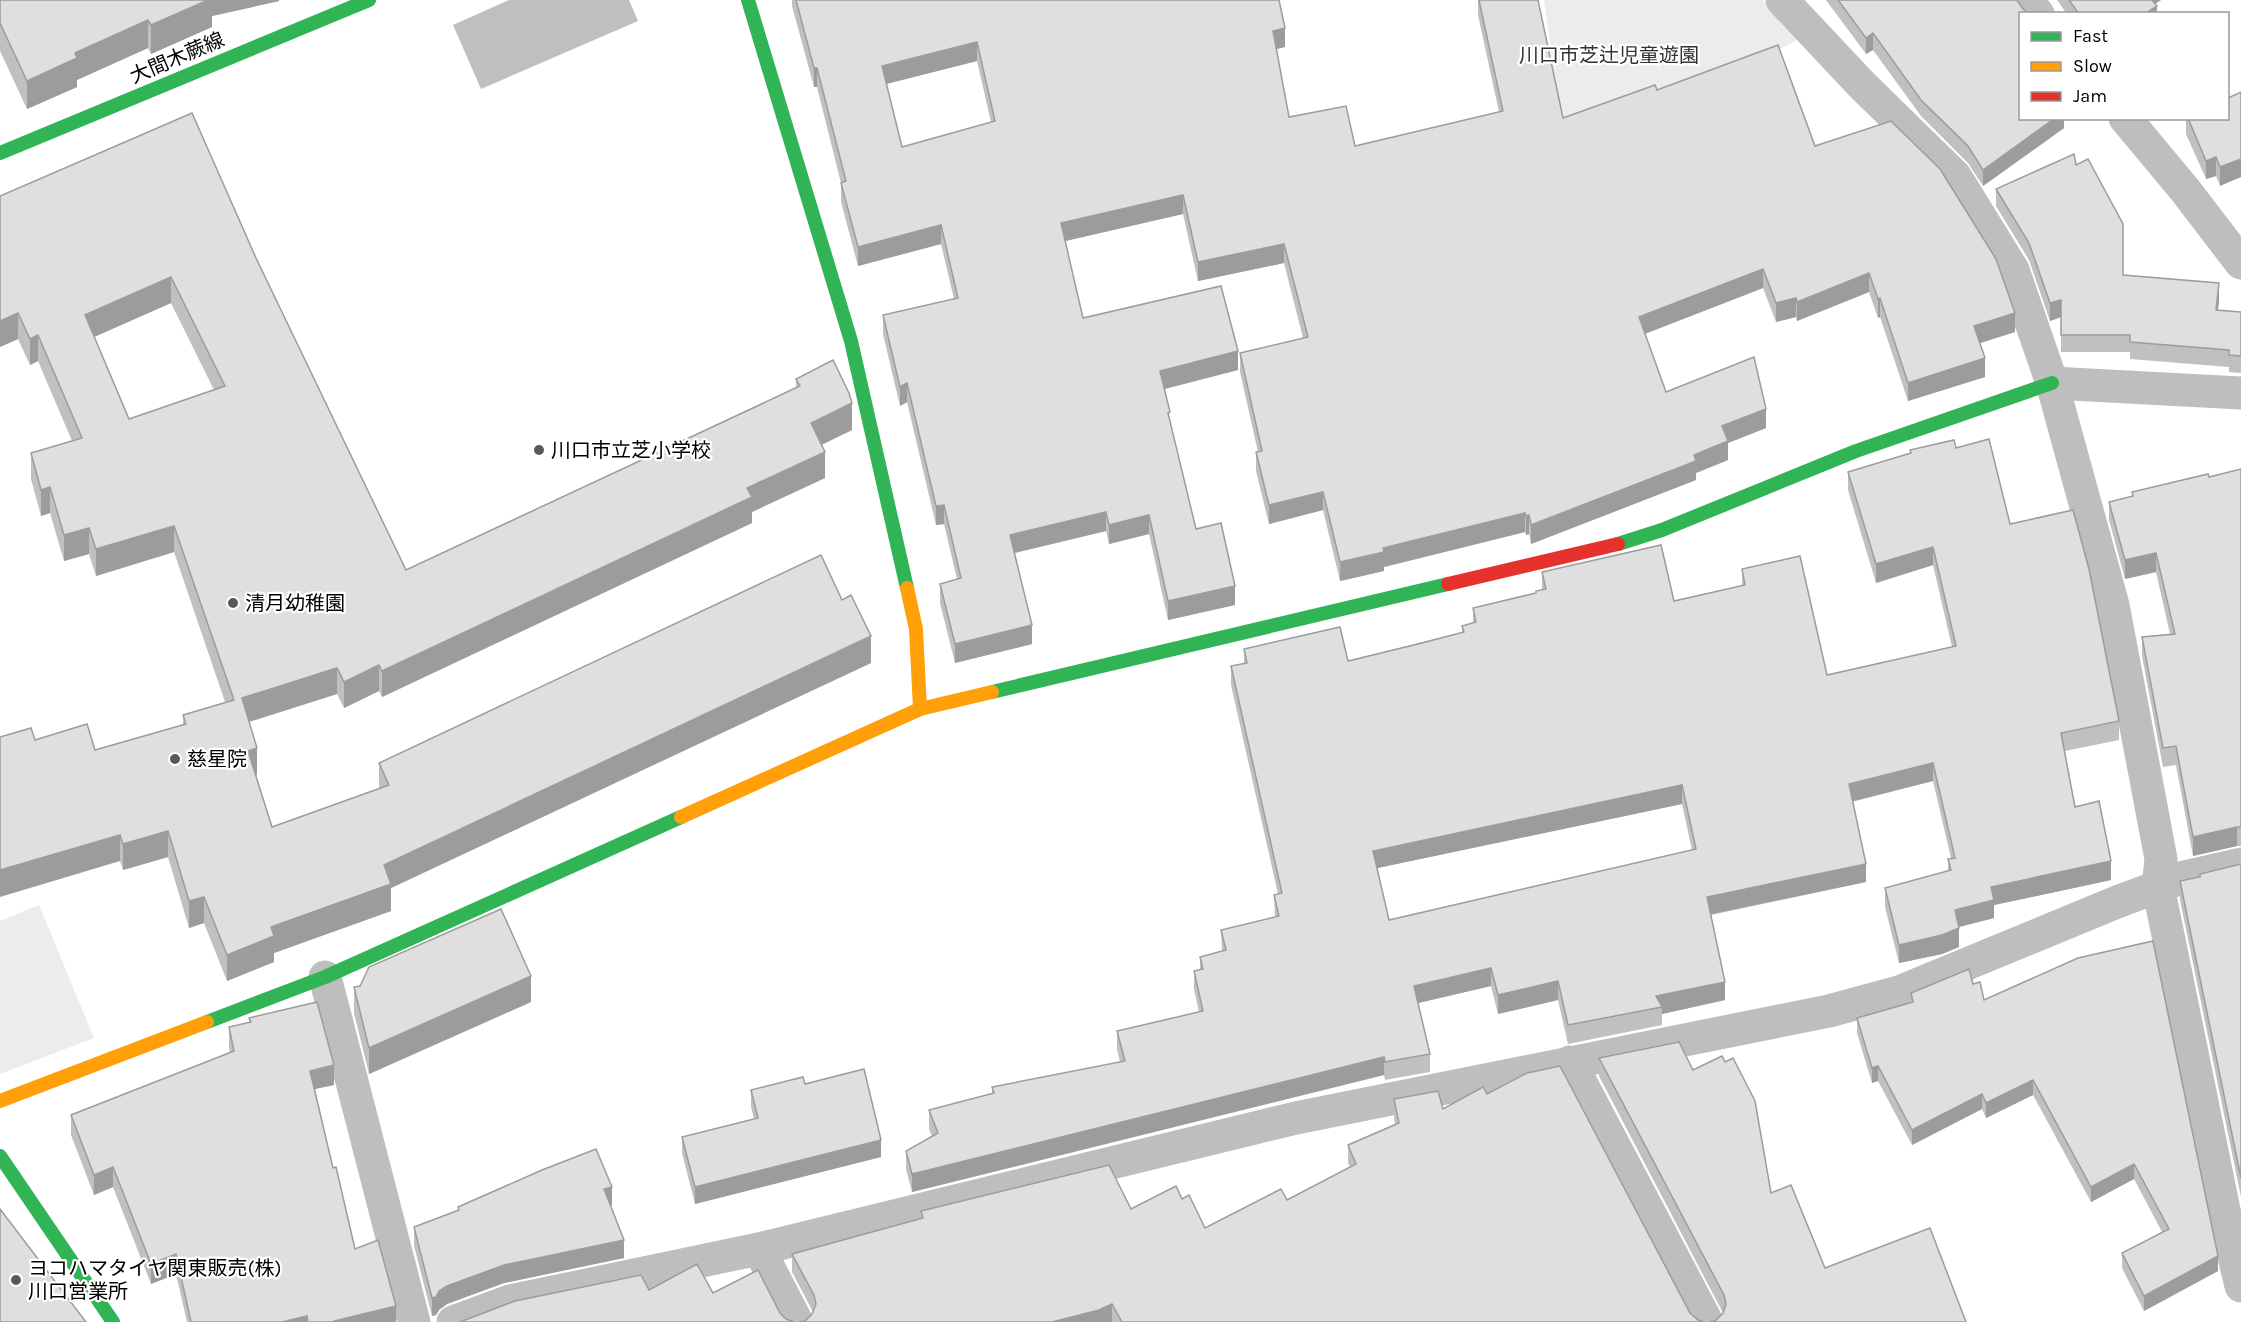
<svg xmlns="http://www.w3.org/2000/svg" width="2241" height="1322" font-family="Karla,'Noto Sans JP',sans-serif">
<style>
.green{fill:#ececec}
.water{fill:#bfbfbf}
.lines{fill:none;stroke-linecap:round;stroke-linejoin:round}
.street{stroke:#bebebe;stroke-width:33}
.fast{stroke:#30b455;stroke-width:14}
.slow{stroke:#ff9f0a;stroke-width:14}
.jam{stroke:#e5322d;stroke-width:14}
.wall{fill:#c0c0c0;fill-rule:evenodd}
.shaded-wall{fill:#9c9c9c}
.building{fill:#dfdfdf;stroke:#9c9c9c;stroke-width:1.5;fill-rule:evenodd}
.poi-dot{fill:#595959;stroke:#fff;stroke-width:2}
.labels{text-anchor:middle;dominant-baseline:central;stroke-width:4.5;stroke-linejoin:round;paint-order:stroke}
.park-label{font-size:20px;fill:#333;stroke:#fff}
.street-label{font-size:20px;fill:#000;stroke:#fff}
.poi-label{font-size:20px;fill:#000;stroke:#fff;text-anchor:start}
</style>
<rect width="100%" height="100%" fill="#fff"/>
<g class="green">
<path d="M1544,0h219l20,26 18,12 -54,28 -186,57z"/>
<path d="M39,905l55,133 -94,36v-153z"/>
</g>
<path class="water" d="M509,0h120l9,21 -157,68 -28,-64z"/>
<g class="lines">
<g class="street">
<path d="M1782,0l79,84 94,92 58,94 39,113 61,222 48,254 -3,27 73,358 10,42"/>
<path d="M2027,0l11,14"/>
<path d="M2125,118l60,72 56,73"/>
<path d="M2052,383l189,10"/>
<path d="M325,977l89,345"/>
<path d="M1570,1062l137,260"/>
<path d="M759,1249l38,73"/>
<path d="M453,1322l57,-21 249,-52 537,-131 533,-107 70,-19 218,-90 67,-25 57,-13"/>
</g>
<g class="fast">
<path d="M748,0l103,341 56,247"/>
<path d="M0,153l369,-153"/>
<path d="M1618,544l44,-14 194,-79 196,-68"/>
<path d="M992,692l456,-108"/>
<path d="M207,1022l118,-45 356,-160"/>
<path d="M0,1156l113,166"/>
</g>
<g class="slow">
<path d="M907,588l9,41 4,80"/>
<path d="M681,817l239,-108 72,-17"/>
<path d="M0,1101l207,-79"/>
</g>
<path class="jam" d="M1448,584l170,-40"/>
</g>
<g class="wall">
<path d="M0,0h279v1l-67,15v11l-61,27 -3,-6 -71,32v7l-50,22 -27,-58z"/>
<path d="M792,0h487l6,47 -9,2 13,68 66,29 144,-34 -21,-97v-15h60l25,118 94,-28 158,56 200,186 -35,11 5,34 -77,24 -28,-84 -2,1 -9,-26 -72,29 -1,-4 -20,5 -13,-34 -118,46 21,58 100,36 -38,15v17l-32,13v7l-165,64 -2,-10 -3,1 -1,-3 -141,35v4l-44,10 -17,-71 -54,14 -13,-53v-19h2l-18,-80v-19l63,-15 -19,-75 -86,18 -15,-67 -118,27 18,77 155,52 -73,19 5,34 26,106 39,76 -67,15 -19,-86 -40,10 -3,-13 -91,22 17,91 -77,19 -15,-60v-19l17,-5 -13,-55 -8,1 -29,-123 -7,4 -17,-72v-19l71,-16 -13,-55 -83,22 -17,-64v-19l-24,-96h-3l-22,-81zM977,61l14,61 -89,25 -16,-63z"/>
<path d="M1826,0h191l47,118v10l-81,58 -15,-23 -47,-47 -48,-66 -7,4z"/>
<path d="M2057,0h104l-6,4 2,10h-90z"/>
<path d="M2186,118h42l-8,68 -4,-10 -10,3 -20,-45z"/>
<path d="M2076,165l47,110 96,25 -1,10 23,2v61l-12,-1v-5l-99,-8v-7h-69v-35l-11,4 -21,-61 -33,-54v-17z"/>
<path d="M0,196l256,62 150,312 390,-183v-8l56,51 -31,15 4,33 -73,34v11l-370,174 -3,-6 -35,17 -7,-14 -88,28 8,53h-2l17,52 107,-38v-26l492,-100 -480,225v23l-117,42v9l-47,19 -23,-58 -15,5 -21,-71 -45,13 -3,-9 -85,-121 60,10 88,-25v-10l42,-13 -51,-150 -78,24 -7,-22 -25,7 -14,-48 -9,3 -10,-37v-26l41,-12 -34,-80 -8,4 -12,-26 -18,8zM171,303l43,87 -85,29 -35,-82z"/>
<path d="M1956,448l54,76 109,197v19l-54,11 10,56 36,73 -117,25v13l-35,9v20l-17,7 -43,9 -14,-56v-19l63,-17v-12l3,-1 -18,-77 -81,21 14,80 -155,33 14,85 -63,14v11l-94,19 -10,-44 -60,14 -7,-28 -73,17 12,51v18l-45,8 -1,-5 -472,117 -6,-23v-18l26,-15 -3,-7v-19l63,-16v-7l128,-25 -3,-13v-18l82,-19 -5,-23v-18l6,-1v-13l22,-6 -1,-21 54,-13 -1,-22 4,-1 -47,-209v-19l13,-3v-14l104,12 114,-29v-6l11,-3v-15l63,-14 6,-4v-18l132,29 68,-15v-17l85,106 125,-28 -19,-82 -57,18 -28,-93v-18l62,-19v-3zM1682,804l10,46 -303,70 -12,-52z"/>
<path d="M2241,469v377h-4l-44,10 -17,-91 -13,2 -21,-111v-19l28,-3 -14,-62 -31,7 -16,-59v-18l23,-6v-4l77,-15z"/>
<path d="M2241,864v333l-61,-297v-19l20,-4v-3z"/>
<path d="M2078,958l140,313 -74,40 -22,-43v-15l40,-21 -28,-53 -43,23 -58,-107 -47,23 -4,-9 -70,36 -34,-64 -6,2 -15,-50v-15l54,-16v-9l62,-9 11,16z"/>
<path d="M354,987l177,15 -162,72 -15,-61z"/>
<path d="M249,1018l85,67 -19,4 18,79 22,81 41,73h-209l-11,-48 -25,10 -38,-97 -19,8 -23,-60v-20l159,-62 -1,-6v-20l20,-5z"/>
<path d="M1599,1058l94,12 78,123 54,75 -110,53 8,-8 -124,-237z"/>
<path d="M805,1084l76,73 -186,47 -13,-51v-16l72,-18 -3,-12v-17z"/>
<path d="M1487,1094l203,219 8,7 6,2h-905l6,-1 7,-7 1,-2 -21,-40v-18l129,-35v-8l210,-2 51,-10 23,29 82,-28 63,-33 -2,-4v-18l47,-21 -1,-6v-19l49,10z"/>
<path d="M612,1205l-1,1 13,52 -120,25 -57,21 -8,6 -3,5 -4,1 -18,-70v-19l44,-17v-3z"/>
</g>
<g class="shaded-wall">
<path d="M208,0h71v1l-67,15v11l-61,27v-29z"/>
<path d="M2147,0h14l-14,9z"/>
<path d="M2157,6v8h-8v-3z"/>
<path d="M148,20v28l-71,32v7l-50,22v-28l48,-28z"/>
<path d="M1285,28v19l-12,3v-19z"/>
<path d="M1873,33v17l-7,4v-16z"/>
<path d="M977,42v19l-95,24v-19z"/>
<rect x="814" y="68" width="3" height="19"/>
<path d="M2055,118h9v10l-81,58v-16z"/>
<path d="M2216,157v19l-10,3v-18z"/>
<path d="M2241,159v18l-21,9v-19z"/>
<path d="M1183,195v19l-122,28v-19z"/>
<path d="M941,225v19l-83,22v-19z"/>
<path d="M1284,244v19l-86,18v-19z"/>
<path d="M1763,269v19l-124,48v-19z"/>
<path d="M1869,273v19l-72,29v-19z"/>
<path d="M171,277v26l-86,38v-26z"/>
<path d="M2219,283v17l-3,28v-18z"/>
<path d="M1796,298v19l-20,5v-19z"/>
<path d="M1880,298v19l-2,1v-19z"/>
<path d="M2061,300v17l-11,4v-18z"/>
<path d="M18,313v26l-18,8v-26z"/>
<path d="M2015,313v19l-41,13v-19z"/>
<path d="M38,335v26l-8,4v-26z"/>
<path d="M1238,351v19l-78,20v-19z"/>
<path d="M1985,358v19l-77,24v-18z"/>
<path d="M907,383v19l-7,4v-19z"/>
<path d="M852,403v27l-41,20v-27z"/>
<path d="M1766,409v19l-38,15v17l-32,13v7l-165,64v-19l163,-70 28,-29z"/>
<path d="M825,452v26l-73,34v11l-370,174v-26l365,-183z"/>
<path d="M50,487v26l-9,3v-26z"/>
<path d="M1323,492v18l-54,14v-19z"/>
<path d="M944,505v19l-8,1v-19z"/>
<path d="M1106,512v19l-96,23v-19z"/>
<path d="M1525,513v19l-141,35v4l-44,10v-19l43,-14z"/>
<path d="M1149,515v19l-40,10v-19z"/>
<path d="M1529,515v19l-3,1v-19z"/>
<path d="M174,526v26l-78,24v-27z"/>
<path d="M89,528v26l-25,7v-26z"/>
<path d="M1933,547v18l-57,18v-19z"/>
<path d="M2156,553v19l-31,7v-19z"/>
<path d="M1235,586v19l-67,15v-19z"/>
<path d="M1032,625v19l-77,19v-19z"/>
<path d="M871,636v27l-480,225v23l-117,42v9l-47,19v-26l44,-28 113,-62z"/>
<path d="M379,665v26l-35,17v-26z"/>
<path d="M337,668v26l-95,30v-26z"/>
<path d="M257,748v27l-9,2v-26z"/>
<path d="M1933,763v18l-84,21v-18z"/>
<path d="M1682,785v19l-309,65v-18z"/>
<path d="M2237,827v19l-44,10v-19z"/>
<path d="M168,831v26l-45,13v-26z"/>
<path d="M120,835v26l-120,36v-27z"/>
<path d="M2111,861v19l-117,25v13l-39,10v-18l36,-23z"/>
<path d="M1866,864v18l-159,33v-18z"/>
<path d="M204,897v26l-15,5v-27z"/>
<path d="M1959,928v19l-17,7 -43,9v-18z"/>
<path d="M1491,968v18l-77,18v-18z"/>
<path d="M531,976v26l-162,72v-26z"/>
<path d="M1558,981v19l-60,14v-19z"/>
<path d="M1725,982v18l-63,14v-7l-6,-11z"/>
<path d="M1384,1057v18l-472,117v-18z"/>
<path d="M334,1065v20l-24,5v-19z"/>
<path d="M1878,1066v15l-6,2v-15z"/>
<path d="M2033,1080v15l-47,23v-15z"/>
<path d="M1982,1094v15l-70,36v-15z"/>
<path d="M881,1140v17l-186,47v-17z"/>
<path d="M2134,1164v15l-43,23v-15z"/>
<path d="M113,1167v20l-19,8v-20z"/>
<path d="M612,1187v18l-8,3v-19z"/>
<path d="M624,1240v18l-120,25 -57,21 -8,6 -3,5 -4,1v-18l15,-12 57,-21z"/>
<path d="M176,1254v20l-25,10v-20z"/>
<path d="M2218,1256v15l-74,40v-15z"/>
<path d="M1112,1304v18h-60z"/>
<path d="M396,1306v16h-62v-1z"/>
<path d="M307,1316v6h-25z"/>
</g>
<g class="building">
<path d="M0,0h208l-57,25 -3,-5 -73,33 2,5 -50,23 -27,-58z"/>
<path d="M796,0h483l6,28 -12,3 16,86 57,-11 9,40 148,-35 -24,-111h59l25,118 92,-33 2,5 121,-45 37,101 76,-25 49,48 56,90 19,54 -41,13 11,32 -77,25 -28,-85 -2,1 -9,-26 -72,29 -1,-4 -20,5 -13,-34 -124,48 27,75 88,-35 12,52 -44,17 6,15 -34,14 2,6 -165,64 -2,-10 -3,1 -1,-3 -142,35 1,4 -44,10 -17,-70 -54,13 -13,-53 6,-1 -22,-98 68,-16 -24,-93 -86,18 -15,-67 -122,28 22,95 138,-32 17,65 -78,20 10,41 -2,1 28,116 25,-6 14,63 -67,15 -19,-86 -40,10 -3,-13 -96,23 22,90 -77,19 -15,-60 21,-6 -17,-73 -8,1 -29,-123 -7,4 -17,-72 75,-17 -17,-73 -83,22 -17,-64 5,-2 -29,-113h-3zM977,42l18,79 -93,26 -20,-81z"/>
<path d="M1838,0h179l6,9 6,5h-9v104h35l-72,52 -15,-24 -47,-46 -48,-67 -7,5z"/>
<path d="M2069,0h83l5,6 -8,5 1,3h-71z"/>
<path d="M2241,92v67l-21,8 -4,-10 -10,4 -18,-43h40v-20z"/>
<path d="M192,113l64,145 150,312 394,-184 -4,-7 37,-19 16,33 3,10 -41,20 14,29 -78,36 5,9 -370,174 -3,-6 -35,17 -7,-14 -95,30 15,50 -9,3 24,76 117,-42 -10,-22 442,-208 21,45 9,-5 20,41 -487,229 7,19 -120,43 3,9 -47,19 -23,-58 -15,4 -21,-70 -45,13 -3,-9 -120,35v-133l31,-9 4,12 52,-16 8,26 91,-26 -3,-9 51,-15 -60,-174 -78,23 -7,-21 -25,7 -14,-48 -9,3 -10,-37 51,-15 -44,-103 -8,4 -12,-26 -18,8v-125zM171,277l54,109 -96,33 -44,-104z"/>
<path d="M2074,154l2,11 12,-6 35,65v51l96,8 -3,27 25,2v44l-12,-1v-5l-99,-8v-7h-69v-35l-11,3 -21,-60 -33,-54z"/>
<path d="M1989,439l21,85 63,-14 16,59 30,152 -58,12 14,74 24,-6 12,60 -120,26 3,13 -39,10 4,18 -17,7 -43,10 -14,-57 66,-18 -3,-11 7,-1 -22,-95 -84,21 17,80 -159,33 18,85 -69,14 6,11 -94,18 -10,-44 -60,14 -7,-27 -77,18 16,68 -45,8 -1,-5 -472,117 -6,-23 32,-18 -9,-23 65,-17 -2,-6 133,-26 -8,-30 86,-20 -9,-40 9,-2 -3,-12 26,-7 -5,-20 58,-14 -5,-21 8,-2 -51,-227 16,-3 -3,-14 96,-22 8,34 70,-17 46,-12 -2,-6 14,-4 -3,-14 63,-15v-2l10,-2 -4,-17 119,-27 13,56 71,-16 -3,-16 58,-13 27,119 129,-29 -23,-99 -57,17 -28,-92 63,-19 -1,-3 44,-10 2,8zM1682,785l14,64 -307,71 -16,-69z"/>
<path d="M2241,469v358h-4l-44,10 -17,-91 -13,2 -21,-111 33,-3 -19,-81 -31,7 -16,-58 24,-6 -1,-4 76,-18 1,3z"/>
<path d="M2241,864v314l-61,-297 20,-4v-3z"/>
<path d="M501,909l30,67 -162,72 -15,-61 6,-1 9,-19z"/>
<path d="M2153,941l65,315 -74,40 -22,-43 47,-24 -35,-65 -43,23 -58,-107 -47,23 -4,-9 -70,36 -34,-64 -6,2 -15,-50 56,-16 -2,-9 58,-24 4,15 7,-2 4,18 94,-42z"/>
<path d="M317,1002l17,63 -24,6 23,97 3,-1 19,82 23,-9 18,66 -62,15v1h-26l-1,-6 -25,6h-91l-15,-68 -25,10 -38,-97 -19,8 -23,-60 163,-64 -5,-24 22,-5 -2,-4z"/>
<path d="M1679,1042l14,28 29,-14 3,6 8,-4 22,43 16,92 20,-8 34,83 105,-40 36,94h-257l6,-1 8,-8 3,-9 -2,-9 -125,-237z"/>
<path d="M1560,1066l130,247 8,7 6,2h-582l-10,-18 -13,6 -47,12h-253l6,-1 7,-7 4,-10 -2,-9 -22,-41 131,-36 -2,-7 188,-46 22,44 45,-23 6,13 7,-4 16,33 76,-39 6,11 69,-36 -8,-19 51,-22 -5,-24 44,-8 5,18 40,-22 4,7 40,-21z"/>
<path d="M864,1069l17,71 -186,47 -13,-50 76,-19 -7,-28 52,-13 2,7z"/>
<path d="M596,1149l16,38 -8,2 20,51 -120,25 -57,21 -8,5 -3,6 -4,1 -18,-71 45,-17 -1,-3 84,-37z"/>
<path d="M0,1209l86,113h-86z"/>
<path d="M697,1264l16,29 45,-23 22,43 6,6 8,3h-334l55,-21 126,-26 8,15z"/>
</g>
<g class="poi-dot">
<circle cx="539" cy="450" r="6"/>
<circle cx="233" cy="603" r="6"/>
<circle cx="175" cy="759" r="6"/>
<circle cx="16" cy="1280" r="6"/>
</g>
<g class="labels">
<g class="park-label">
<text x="1609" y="55">川口市芝辻児童遊園</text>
</g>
<g class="street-label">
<text transform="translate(177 58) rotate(-23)">大間木蕨線</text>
</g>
<g class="poi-label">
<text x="551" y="450">川口市立芝小学校</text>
<text x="245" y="603">清月幼稚園</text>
<text x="187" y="759">慈星院</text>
<text x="28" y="1268">ヨコハマタイヤ関東販売(株)<tspan x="28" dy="23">川口営業所</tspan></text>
</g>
</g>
<rect x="2019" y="12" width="210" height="108" fill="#ffffff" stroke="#999999" stroke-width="1.5"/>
<rect x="2031" y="32" width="30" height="9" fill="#30b455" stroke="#999999" stroke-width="1.5"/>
<text x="2073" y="42" font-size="18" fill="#000000">Fast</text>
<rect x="2031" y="62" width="30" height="9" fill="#ff9f0a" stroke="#999999" stroke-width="1.5"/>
<text x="2073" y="72" font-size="18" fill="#000000">Slow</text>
<rect x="2031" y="92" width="30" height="9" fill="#e5322d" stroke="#999999" stroke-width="1.5"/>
<text x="2073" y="102" font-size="18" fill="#000000">Jam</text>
</svg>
